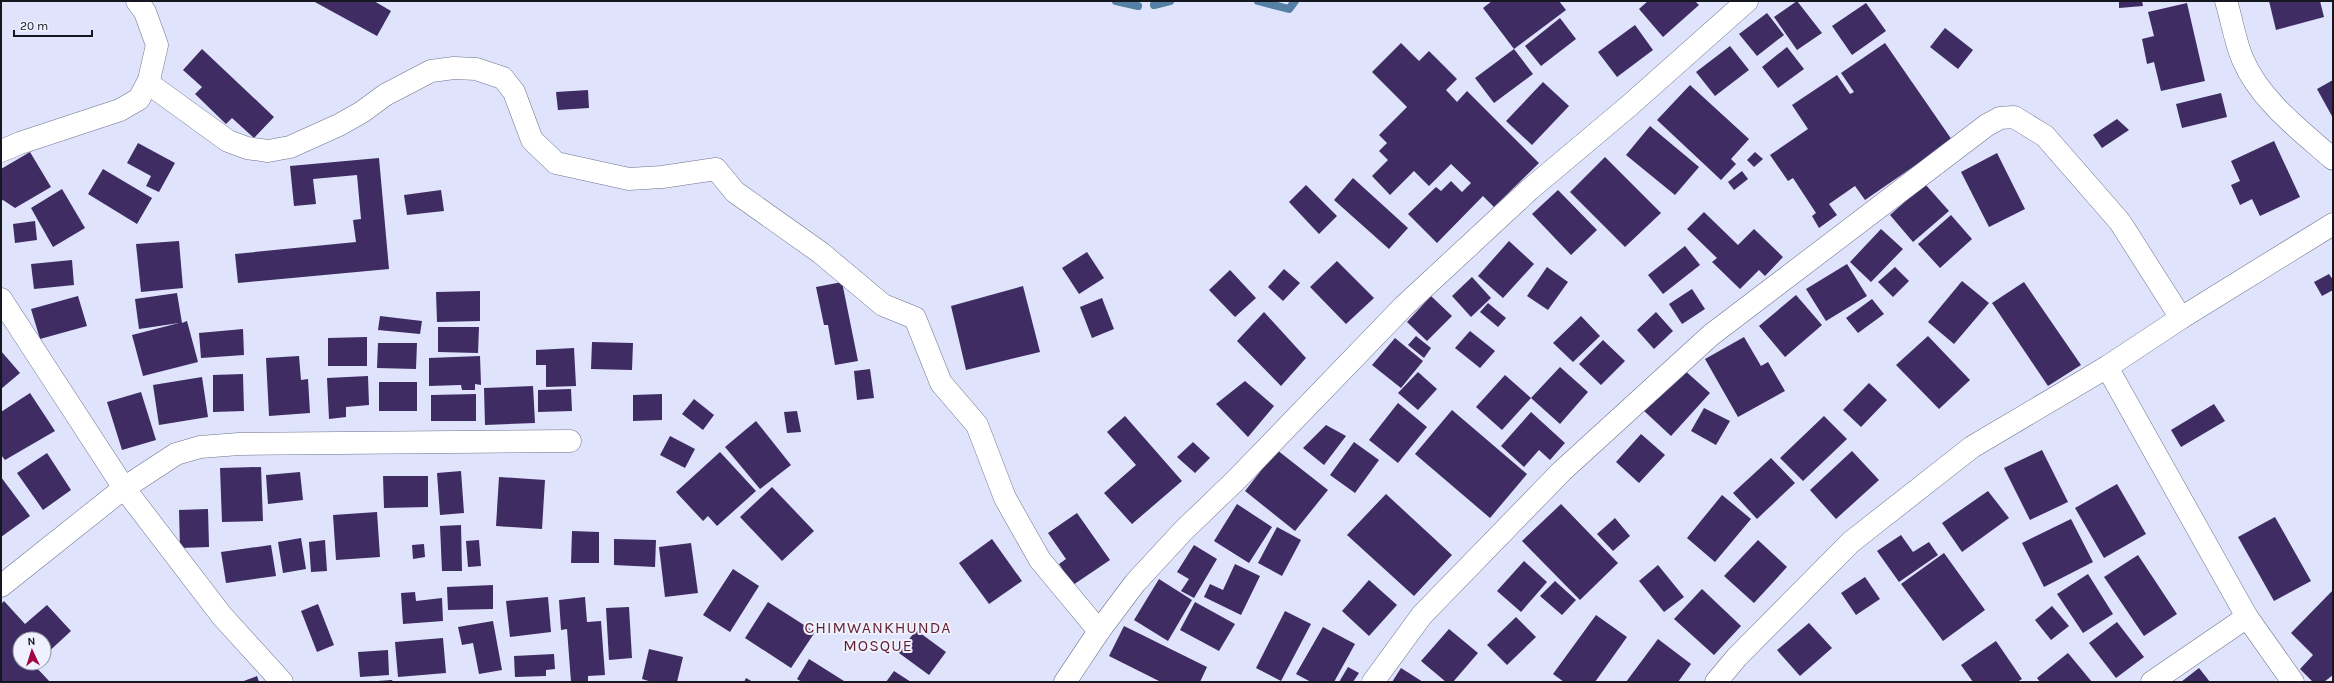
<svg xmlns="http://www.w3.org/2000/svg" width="2334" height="683" font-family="Karla,sans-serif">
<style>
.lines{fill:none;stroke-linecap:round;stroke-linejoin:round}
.stream{stroke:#5380a4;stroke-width:8}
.building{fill:#3e2c63}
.minor-casing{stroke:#6e738e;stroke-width:23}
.minor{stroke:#fff;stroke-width:22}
.labels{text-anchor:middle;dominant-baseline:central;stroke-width:4;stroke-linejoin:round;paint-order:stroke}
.quarter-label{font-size:16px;letter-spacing:1px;fill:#641f2f;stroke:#eff1fe}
</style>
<rect width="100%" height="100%" fill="#dfe3fc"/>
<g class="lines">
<g class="stream">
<path d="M1116,1l22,5"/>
<path d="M1258,1l31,8 6,-8"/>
<path d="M1154,5l16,-4"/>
</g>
</g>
<g class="building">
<path d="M313,1h61l17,10 -14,25z"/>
<path d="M1492,1h67l7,9 -52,39 -31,-41z"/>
<path d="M1648,1h47l4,4 -36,32 -24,-28z"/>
<path d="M1797,1l25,32 -25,17 -23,-33z"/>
<path d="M2119,1h23l1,5 -24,2z"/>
<path d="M2269,1h51l4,16 -48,13z"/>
<path d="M1866,3l20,28 -34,24 -20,-29z"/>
<path d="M2187,3l18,78 -44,10 -7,-29 -7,2 -5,-25 12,-3 -6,-24z"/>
<path d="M1767,13l17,22 -27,21 -18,-22z"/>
<path d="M1560,18l16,21 -35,27 -16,-20z"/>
<path d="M1635,25l18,25 -36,27 -19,-25z"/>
<path d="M1945,28l28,22 -15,19 -28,-22z"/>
<path d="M1401,43l18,18 10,-10 28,28 -11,11 11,12 10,-11 72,72 -45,44 -11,-11 -46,47 -29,-29 28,-27 5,4 10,-10 11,11 9,-9 -20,-19 -22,22 -15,-15 -24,24 -18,-19 16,-16 -9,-9 8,-8 -8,-8 28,-28 -35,-35z"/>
<path d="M1885,43l67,97 -87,60 -10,-14 -26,18 8,11 -18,13 -7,-12 4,-3 -23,-35 -5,3 -18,-26 38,-26 -16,-24 45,-30 13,19 4,-2 -13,-19z"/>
<path d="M1730,46l19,24 -34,26 -19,-24z"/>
<path d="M1787,47l17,22 -26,19 -16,-21z"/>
<path d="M202,49l72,68 -20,21 -22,-20 -6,6 -31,-30 7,-7 -19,-17z"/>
<path d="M1514,49l19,25 -39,29 -19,-25z"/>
<path d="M2333,80v38l-16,-29z"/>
<path d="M1543,82l26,24 -37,39 -26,-24z"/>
<path d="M1690,85l59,54 -18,20 5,5 -15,16 -64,-60z"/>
<path d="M588,90l1,18 -31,2 -2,-18z"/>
<path d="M2221,93l6,24 -45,11 -6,-24z"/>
<path d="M2117,119l12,11 -27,18 -9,-13z"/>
<path d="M1650,126l49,41 -24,28 -49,-40z"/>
<path d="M2274,141l26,56 -40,19 -8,-17 -12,6 -9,-20 9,-4 -9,-20z"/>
<path d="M138,143l37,20 -16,29 -13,-6 5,-10 -24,-13z"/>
<path d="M30,152l21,35 -36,21 -12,-8 -2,1v-32z"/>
<path d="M1755,152l8,7 -9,8 -7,-7z"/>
<path d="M1997,153l28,56 -36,18 -28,-55z"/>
<path d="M1605,157l56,56 -36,34 -55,-55z"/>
<path d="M379,158l10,111 -151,14 -3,-29 121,-12 -3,-22 8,-1 -4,-44 -44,4 3,25 -22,2 -4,-40z"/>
<path d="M103,169l49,29 -15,26 -49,-30z"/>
<path d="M1742,171l6,8 -14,11 -6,-8z"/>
<path d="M1353,178l55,50 -19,21 -55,-49z"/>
<path d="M1925,184l24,27 -36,31 -23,-27z"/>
<path d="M1306,185l31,31 -18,18 -30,-32z"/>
<path d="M62,189l23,39 -32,19 -22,-39z"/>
<path d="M441,190l3,21 -37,4 -3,-20z"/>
<path d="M1558,190l39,40 -26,25 -39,-41z"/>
<path d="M1704,212l34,33 16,-16 29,28 -18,19 -6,-6 -19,19 -28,-27 5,-4 -30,-29z"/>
<path d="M1951,215l21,24 -32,29 -22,-24z"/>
<path d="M35,221l2,19 -22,3 -2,-19z"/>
<path d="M1881,229l22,20 -32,33 -21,-20z"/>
<path d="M179,241l4,47 -42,4 -5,-48z"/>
<path d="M1509,241l25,23 -31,34 -25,-22z"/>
<path d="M1685,246l15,19 -37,29 -15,-19z"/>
<path d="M1087,252l17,26 -25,16 -17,-26z"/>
<path d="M72,260l2,25 -40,4 -3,-25z"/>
<path d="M1337,261l37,37 -28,26 -36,-37z"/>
<path d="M1847,264l20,32 -41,25 -20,-32z"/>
<path d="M1547,267l21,15 -20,28 -21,-14z"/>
<path d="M1895,267l14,14 -16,16 -15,-15z"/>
<path d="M1284,269l16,14 -17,18 -15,-14z"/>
<path d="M1230,270l26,28 -21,19 -26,-27z"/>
<path d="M2329,274l4,6v10l-11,6 -8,-14z"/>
<path d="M1472,277l19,21 -20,19 -19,-21z"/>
<path d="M1962,281l27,22 -35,41 -26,-22z"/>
<path d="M842,282l16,79 -23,4 -7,-40h-4l-8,-38z"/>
<path d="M2024,282l57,83 -33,21 -56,-83z"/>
<path d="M1023,286l17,66 -74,18 -15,-64z"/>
<path d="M1692,289l13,20 -23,15 -13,-20z"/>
<path d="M480,291v30l-43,1 -1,-30z"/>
<path d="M177,293l5,30 5,-2 11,41 -55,14 -11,-41 47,-12 -40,6 -4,-30z"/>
<path d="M1796,295l26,30 -37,32 -26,-31z"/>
<path d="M78,296l9,30 -47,13 -9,-30z"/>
<path d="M1431,296l21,20 -25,25 -20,-19z"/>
<path d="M1102,298l12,31 -22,9 -12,-31z"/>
<path d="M1872,299l12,15 -26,19 -12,-15z"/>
<path d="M1488,303l18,15 -8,9 -18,-15z"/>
<path d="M1264,312l42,46 -25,28 -44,-45z"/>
<path d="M1656,312l17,19 -19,18 -17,-19z"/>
<path d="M380,316l42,5 -2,13 -42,-4z"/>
<path d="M1581,316l19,20 -27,26 -20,-19z"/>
<path d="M438,327h41l-1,26 -40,-1z"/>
<path d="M243,329l1,26 -43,3 -2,-25z"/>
<path d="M1470,331l25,20 -15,17 -25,-20z"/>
<path d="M1416,336l15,12 -7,10 -16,-13z"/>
<path d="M1928,336l42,44 -31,29 -43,-44z"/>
<path d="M367,337v29h-39v-28z"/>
<path d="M1744,337l17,29 7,-4 17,29 -47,26 -33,-58z"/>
<path d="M1395,338l28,23 -22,27 -29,-23z"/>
<path d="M1603,340l22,21 -24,24 -22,-21z"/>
<path d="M592,342l41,1 -1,27 -41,-1z"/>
<path d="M378,343h39l-1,26 -39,-1z"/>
<path d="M574,348l2,38 -30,1v-22h-10v-15z"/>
<path d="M1,351l19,22 -19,16z"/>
<path d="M299,356l2,24 7,-1 2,34 -41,3 -3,-58z"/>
<path d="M480,356l1,29 -6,-1v6h-13l-1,-5 -32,1v-28z"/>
<path d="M1560,367l28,25 -28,32 -29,-26z"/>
<path d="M1682,368l28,25 -39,43 -28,-26z"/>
<path d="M870,369l4,29 -17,2 -3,-29z"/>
<path d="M1418,372l19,17 -19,21 -20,-17z"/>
<path d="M243,374l1,37 -31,1v-37z"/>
<path d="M1505,375l26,23 -29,32 -26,-23z"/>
<path d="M368,376l1,29 -23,2v10l-17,2 -2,-41z"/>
<path d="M202,377l6,40 -49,8 -6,-40z"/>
<path d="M1245,381l29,25 -26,31 -32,-33z"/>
<rect x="379" y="382" width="38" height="29"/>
<path d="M1869,383l18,17 -26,27 -18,-17z"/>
<path d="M533,386l2,37 -50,2 -1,-37z"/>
<path d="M571,389l1,22 -34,1v-22z"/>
<path d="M141,392l15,48 -34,10 -15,-48z"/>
<path d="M30,393l25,38 -50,29 -4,-5v-43z"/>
<path d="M476,394v27h-45v-26z"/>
<path d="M662,394v26l-29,1v-26z"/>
<path d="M694,399l20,16 -11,15 -21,-16z"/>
<path d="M1398,403l29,24 -29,36 -29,-23z"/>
<path d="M2214,404l11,17 -44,26 -10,-17z"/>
<path d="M1704,408l26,13 -14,24 -25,-14z"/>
<path d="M1452,410l75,64 -37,44 -75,-64z"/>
<path d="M797,411l4,21 -14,1 -3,-21z"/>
<path d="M1531,412l34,31 -15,17 -11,-10 -15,17 -23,-21z"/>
<path d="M1125,416l57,65 -50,43 -28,-31 32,-28 -29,-33z"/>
<path d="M1824,416l23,23 -44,42 -23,-23z"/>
<path d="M756,421l35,44 -31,24 -35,-42z"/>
<path d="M1326,425l20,11 -22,29 -21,-17z"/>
<path d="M1641,434l24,21 -26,28 -23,-21z"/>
<path d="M670,436l25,13 -10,19 -25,-13z"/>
<path d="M1193,442l17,16 -15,15 -18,-16z"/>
<path d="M1354,442l25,18 -24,33 -25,-18z"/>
<path d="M1277,450l51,40 -33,41 -50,-40z"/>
<path d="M2042,450l26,52 -38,18 -26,-52z"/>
<path d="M1852,451l27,29 -43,39 -26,-29z"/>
<path d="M720,452l36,39 -39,35 -9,-10 -5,5 -27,-29z"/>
<path d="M47,453l24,37 -28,20 -26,-37z"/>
<path d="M1771,458l24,25 -38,36 -24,-26z"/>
<path d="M261,467l2,54 -41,1 -2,-54z"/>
<path d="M461,471l3,42 -24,2 -3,-42z"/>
<path d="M300,472l3,28 -35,4 -2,-29z"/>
<path d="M383,476h45v31l-44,1z"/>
<path d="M1,477l29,39 -29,21z"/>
<path d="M499,477l46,3 -3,49 -46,-3z"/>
<path d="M2117,484l29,50 -42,24 -29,-50z"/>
<path d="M772,487l42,44 -32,30 -42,-44z"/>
<path d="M1988,491l21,27 -47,34 -20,-29z"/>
<path d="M1386,494l66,61 -38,41 -67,-61z"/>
<path d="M1722,495l29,24 -36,43 -28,-24z"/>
<path d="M1237,504l35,23 -23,36 -35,-22z"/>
<path d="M1561,504l57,59 -38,37 -58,-59z"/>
<path d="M208,509l1,38 -29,1 -1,-38z"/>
<path d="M377,512l3,45 -44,3 -3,-45z"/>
<path d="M1077,513l33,47 -37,25 -14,-21 7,-5 -18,-26z"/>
<path d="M2275,517l36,64 -37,20 -36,-64z"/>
<path d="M1615,518l15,18 -17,15 -16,-17z"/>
<path d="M2071,519l22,43 -49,25 -22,-44z"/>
<path d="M461,525l1,46h-20l-2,-45z"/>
<path d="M1277,527l24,13 -19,36 -24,-13z"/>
<path d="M572,531l27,1v31h-28z"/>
<path d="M1901,535l12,17 16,-10 9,13 -39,27 -22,-31z"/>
<path d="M301,538l5,31 -23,4 -5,-31z"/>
<path d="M614,539l42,1 -1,27 -41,-2z"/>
<path d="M992,539l30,42 -33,23 -30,-41z"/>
<path d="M325,540l2,31 -16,1 -2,-30z"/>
<path d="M479,540l2,26 -13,1 -2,-26z"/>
<path d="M1758,540l29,27 -33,36 -30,-27z"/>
<path d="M691,543l7,50 -33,4 -6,-50z"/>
<path d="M424,544l1,13 -12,2 -1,-14z"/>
<path d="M271,545l5,31 -50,7 -5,-31z"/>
<path d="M1194,545l23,14 -23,39 -13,-7 8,-12 -12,-7z"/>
<path d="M1944,553l41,57 -42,31 -42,-57z"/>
<path d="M2138,555l39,59 -33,22 -40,-59z"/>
<path d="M1524,561l23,21 -26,30 -24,-21z"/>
<path d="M1235,564l25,12 -19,39 -37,-18 6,-13 13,6z"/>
<path d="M1658,565l26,32 -20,15 -25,-31z"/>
<path d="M733,569l26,17 -29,46 -27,-17z"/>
<path d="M2088,574l25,40 -30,19 -26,-39z"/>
<path d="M1865,577l15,22 -24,16 -15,-22z"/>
<path d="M1159,579l33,21 -24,41 -34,-21z"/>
<path d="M1369,580l28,25 -28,31 -27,-25z"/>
<path d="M1555,581l21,19 -14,15 -22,-19z"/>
<path d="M493,585v24l-45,1 -1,-23z"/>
<path d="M1702,589l39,37 -27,29 -40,-36z"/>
<path d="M2333,590v85l-9,7h-11l-13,-13 13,-14 -22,-22z"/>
<path d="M415,592l1,9 26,-3 1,23 -40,3 -2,-31z"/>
<path d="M548,597l3,35 -41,5 -4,-36z"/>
<path d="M585,597l2,25 14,-1 4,54 -17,1v5l-17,1 -4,-53 -6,1 -2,-30z"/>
<path d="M4,601l21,23 22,-19 24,26 -27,25v-17h-24v24h17l-3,2 16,17h-49v-78z"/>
<path d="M768,602l47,30 -24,36 -46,-30z"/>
<path d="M1195,602l40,22 -16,27 -39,-21z"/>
<path d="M318,604l16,41 -17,7 -16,-41z"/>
<path d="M2052,606l17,20 -18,14 -16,-20z"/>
<path d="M629,607l3,51 -23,2 -3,-52z"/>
<path d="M1285,611l26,13 -30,57 -25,-13z"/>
<path d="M1596,615l31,22 -32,45h-31l-11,-8z"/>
<path d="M1516,617l20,20 -29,28 -20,-20z"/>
<path d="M493,621l9,49 -23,4 -6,-31 -11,2 -4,-18z"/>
<path d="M2117,622l27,35 -28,21 -27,-35z"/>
<path d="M1809,623l23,25 -32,28 -23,-26z"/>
<path d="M1124,626l83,41 -7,15h-39l-52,-26z"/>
<path d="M1323,627l32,17 -21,38h-23l-15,-8z"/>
<path d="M1449,629l29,24 -25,29h-7l-25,-21z"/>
<path d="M916,630l30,22 -17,23 -30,-22z"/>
<path d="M443,638l3,35 -48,4 -3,-35z"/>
<path d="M1658,639l33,25 -13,18h-52z"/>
<path d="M1996,641l26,38 -5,3h-44l-12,-17z"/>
<path d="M649,649l34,8 -6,25h-25l-10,-3z"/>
<path d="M388,650l1,25 -29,2 -2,-25z"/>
<path d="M2068,653l24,29h-52l-3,-4z"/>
<path d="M554,654l1,15 -9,1v6l-31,1 -1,-21z"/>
<path d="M809,659l35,22v1h-42l-5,-3z"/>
<path d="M1348,667l11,6 -6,9h-14z"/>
<path d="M1401,668l22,14h-31z"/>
<path d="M2199,668l11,14h-29z"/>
<path d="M894,671l17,11h-25z"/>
<path d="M257,676l2,6h-18z"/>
<path d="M746,678l7,4h-9z"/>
<path d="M392,680l1,2h-15v-1z"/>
</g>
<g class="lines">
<g class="minor-casing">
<g id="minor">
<path d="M2226,1c6,19 9,41 17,59 17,40 58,71 90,99"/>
<path d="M148,83l80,58 19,7 21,3 22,-4 49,-22 23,-13 23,-17 46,-24 23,-3 22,1 27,9 11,14 18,48 24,23 73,16 33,-2 54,-8 19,23 86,61 62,52 32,13 26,65 36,42 28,73 35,62 59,71"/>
<path d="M1,151l19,-8 100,-33 19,-11 10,-19 8,-35 -12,-33 -8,-11"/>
<path d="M1,299l123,189 98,128 60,66"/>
<path d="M2107,367l140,250 46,65"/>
<path d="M1,586l123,-98 52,-34 24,-7 39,-3 331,-3"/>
<path d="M1065,682l34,-51 36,-48 48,-52 53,-51 168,-174 125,-116 101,-85 117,-104"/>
<path d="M1373,682l49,-67 140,-144 149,-136 276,-210 13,-7 14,-1 31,19 75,86 61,96"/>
<path d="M1716,682l21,-25 114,-115 121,-95 135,-80 74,-49 152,-94"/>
<path d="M2152,682l95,-65"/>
</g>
</g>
<use href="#minor" class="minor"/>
</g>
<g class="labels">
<g class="quarter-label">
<text x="878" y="627">CHIMWANKHUNDA<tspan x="878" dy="18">MOSQUE</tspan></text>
</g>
</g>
<rect width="2334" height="683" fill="none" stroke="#141620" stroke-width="4"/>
<g transform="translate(32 651) rotate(356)"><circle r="19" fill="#eff1fe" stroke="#9799a5"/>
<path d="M0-3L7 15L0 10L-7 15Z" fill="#a20540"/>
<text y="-6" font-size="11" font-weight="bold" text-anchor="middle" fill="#141620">N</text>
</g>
<path d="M14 30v6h78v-6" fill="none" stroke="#141620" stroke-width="2"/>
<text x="20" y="30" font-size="12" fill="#141620" stroke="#eff1fe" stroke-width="3" paint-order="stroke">20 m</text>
</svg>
